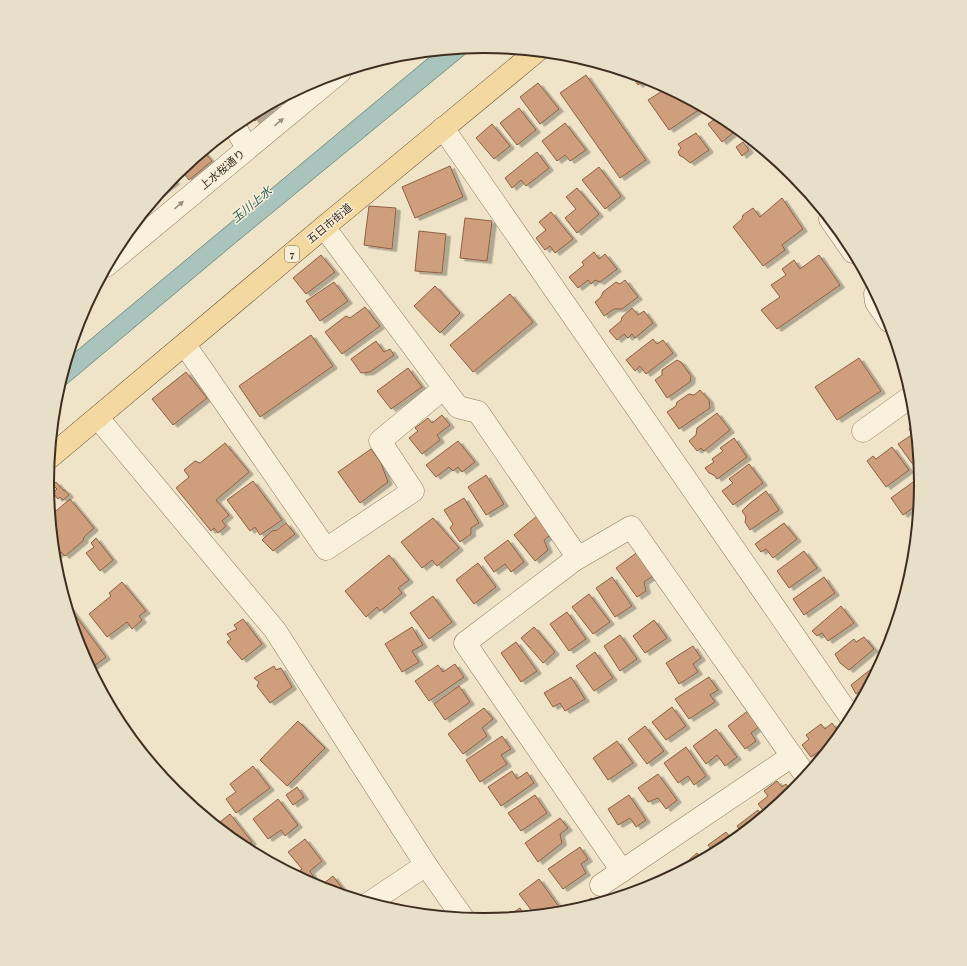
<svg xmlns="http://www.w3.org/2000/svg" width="967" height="966" font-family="'Playfair Display','Noto Sans JP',serif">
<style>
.water{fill:#a9c4bc;stroke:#6f938a}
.building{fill:#cf9f7d;stroke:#8d5f41;filter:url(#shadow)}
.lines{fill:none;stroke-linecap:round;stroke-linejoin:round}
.street-casing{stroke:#8d765c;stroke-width:23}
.primary-casing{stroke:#5b4430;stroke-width:23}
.street{stroke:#faf1dc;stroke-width:22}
.primary{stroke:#f3d9a0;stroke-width:22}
.oneway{fill:#9c907e}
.labels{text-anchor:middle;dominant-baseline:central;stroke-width:3;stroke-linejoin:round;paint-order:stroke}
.shield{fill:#f7eed8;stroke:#756857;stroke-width:1}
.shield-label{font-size:10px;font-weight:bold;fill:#3d2e20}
.street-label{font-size:11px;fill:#3d2e20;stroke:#f7eed8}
.water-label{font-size:12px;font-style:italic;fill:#2f5d5a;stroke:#f7eed8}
.rim{fill:none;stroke:#3d2e20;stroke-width:2}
</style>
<defs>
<filter id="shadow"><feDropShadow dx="4.5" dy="2.5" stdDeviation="0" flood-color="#0004"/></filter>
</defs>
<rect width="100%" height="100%" fill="#f0e4c8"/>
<path class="water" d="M474,47l-240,197 -178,149 11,-34 371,-309z"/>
<g class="building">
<path d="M630,73l17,5 -9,7z"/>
<path d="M586,75l60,85 -26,18 -60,-85z"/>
<path d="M538,83l21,26 -19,15 -20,-27z"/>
<path d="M667,88l36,19 -34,23 -21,-30z"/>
<path d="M272,103l2,2 -19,16 -5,-7z"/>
<path d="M519,108l17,22 -19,15 -17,-22z"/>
<path d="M719,116l7,4 12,9 -16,13 -14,-18z"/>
<path d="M565,123l21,27 -16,11 -5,-6 -8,6 -15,-20z"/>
<path d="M492,124l18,22 -16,13 -18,-21z"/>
<path d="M696,133l13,17 -19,13 -7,-6 -3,-1 -2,-4 3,-4 -3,-4z"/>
<path d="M743,142l6,8 -7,6 -6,-9z"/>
<path d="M203,151l9,10 -23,19 -9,-11z"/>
<path d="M537,152l12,16 -23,18 -5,-6 -9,8 -7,-10z"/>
<path d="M450,166l13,31 -48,21 -13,-31z"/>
<path d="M599,167l22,29 -16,13 -23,-29z"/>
<path d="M172,177l3,5 -16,11z"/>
<path d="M577,188l22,26 -22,19 -12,-15 11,-9 -10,-12z"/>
<path d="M782,198l21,31 -21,16 3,5 -22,16 -30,-39 9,-8 1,-4 10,-7 7,9z"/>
<path d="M369,206l27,2 -4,41 -28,-4z"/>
<path d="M551,212l22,27 -18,14 -5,-7 -5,4 -9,-12 10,-8 -7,-8z"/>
<path d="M465,218l27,3 -5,40 -27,-3z"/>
<path d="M419,231l27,3 -4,39 -27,-2z"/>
<path d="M594,252l5,7 6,-5 12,15 -17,13 -5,-2 -4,4 -3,-4 -10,8 -9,-11 15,-12 -2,-3z"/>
<path d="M321,255l14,17 -29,22 -13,-16z"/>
<path d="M819,255l21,30 -63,44 -16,-19 19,-13 -9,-12 15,-10 -4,-6 12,-9 6,9z"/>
<path d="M625,280l13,17 -16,12h-8l-10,7 -9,-14 6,-5 2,-5 13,-10 4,2z"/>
<path d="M334,282l14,19 -28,20 -14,-20z"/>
<path d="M435,286l25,27 -20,20 -26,-27z"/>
<path d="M510,294l23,28 -60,50 -23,-27z"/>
<path d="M365,307l15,19 -38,28 -17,-22 21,-16 4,2z"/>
<path d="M632,308l6,7 6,-4 9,12 -18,15 -3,-4 -4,4 -4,-4 -7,6 -8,-9 12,-10 1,-4z"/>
<path d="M311,335l22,31 -73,51 -21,-31z"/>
<path d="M653,339l4,5 6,-4 10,13 -27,21 -6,-8 -5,5 -9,-11z"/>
<path d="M376,341l8,11 6,-3 4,6 -24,17 -9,1 -10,-14z"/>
<path d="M859,358l22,33 -44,29 -22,-33z"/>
<path d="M677,360l4,2 10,14 -1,6 -23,16 -12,-18 7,-5v-5z"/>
<path d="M408,368l14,19 -31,22 -14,-18z"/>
<path d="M186,372l21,26 -34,27 -21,-26z"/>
<path d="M700,390l9,10 1,8 -31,21 -12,-17 9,-6 1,-4 12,-8 5,1z"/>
<path d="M717,413l13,17 -26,21 -3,-3 -4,3 -8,-10 7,-6 1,-7z"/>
<path d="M442,415l8,10 -13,10 3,5 -18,14 -13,-16 9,-7 -3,-3 13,-10 4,5z"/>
<path d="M915,425l4,38 -5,3 -16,-22 15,-10 -4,-5z"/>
<path d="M734,438l13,19 -30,22 -3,-4 -5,-2 -4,-5 9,-6 -2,-3 11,-8 -3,-3z"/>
<path d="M458,441l17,21 -13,10 -4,-5 -5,4 -4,-4 -13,10 -10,-12z"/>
<path d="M225,443l24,29 -33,28 13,15 -7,6 4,5 -8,7 -4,-5 -3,3 -35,-43 13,-11 -5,-7 11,-9 5,2z"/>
<path d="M892,447l17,23 -23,17 -19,-26 6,-5 3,3z"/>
<path d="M371,449l10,14 7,19 -28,21 -22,-31z"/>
<path d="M749,464l14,19 -30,22 -11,-14 11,-8 -4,-4z"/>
<path d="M486,475l18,29 -18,11 -18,-28z"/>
<path d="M920,477l-2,27 -15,11 -12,-17z"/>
<path d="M253,481l29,39 -22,15 -5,-8 -5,4 -23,-31z"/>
<path d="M56,482l7,8 3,1 3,4 -6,5 -3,-3 -2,2 -5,-6 4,-4 -4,-4z"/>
<path d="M766,491l13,19 -29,20 -5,-8 1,-5 -4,-6 7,-7z"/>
<path d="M464,498l15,25 -8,5v6l-11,8 -10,-14 3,-4 -9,-14z"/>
<path d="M70,499l24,29 -10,9 -1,4 -18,15 -4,-4 -6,5 -1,-2 -4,-39z"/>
<path d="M537,516l15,18 -8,6 4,10 -13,11 -21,-26z"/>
<path d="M433,518l26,30 -22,18 -5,-6 -10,8 -21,-26z"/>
<path d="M286,523l9,11 -22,17 -11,-11 10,-9 5,-1z"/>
<path d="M784,523l13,16 -24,19 -7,-9 -5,3 -6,-8z"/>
<path d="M916,526l-1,9 -3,-6z"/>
<path d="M96,538l17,22 -13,11 -14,-18 8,-6 -3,-4z"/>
<path d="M508,540l16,22 -13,10 -6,-8 -11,8 -10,-14z"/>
<path d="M639,551l17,23 -12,8 2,9 -9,6 -21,-29z"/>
<path d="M804,551l13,17 -28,20 -12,-17z"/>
<path d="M389,555l20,25 -11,8 4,5 -22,18 -3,-4 -11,10 -21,-26z"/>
<path d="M478,563l18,24 -22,17 -18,-24z"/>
<path d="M612,577l20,29 -17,11 -19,-29z"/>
<path d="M824,577l11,16 -31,22 -11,-16z"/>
<path d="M122,582l24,29 -7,5 3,4 -10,9 -5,-7 -20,15 -18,-23 22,-18 -2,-3z"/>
<path d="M589,594l21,28 -17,12 -21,-27z"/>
<path d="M433,596l19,26 -23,17 -19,-26z"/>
<path d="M67,604l39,53 -16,12 -10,-19 -14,-45z"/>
<path d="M841,606l13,17 -26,18 -6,-8 -5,3 -5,-5z"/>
<path d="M567,612l19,27 -17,12 -19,-27z"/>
<path d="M243,619l19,25 -20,16 -15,-18 4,-3 -4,-5 10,-5 -3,-4z"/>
<path d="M654,620l13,18 -22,15 -12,-17z"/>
<path d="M412,627l11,18 -11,6 7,11 -17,10 -17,-28z"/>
<path d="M534,627l21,25 -12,11 -22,-25z"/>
<path d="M620,635l17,24 -17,12 -16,-25z"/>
<path d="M864,637l10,12 -25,21 -9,-7 -5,-9 19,-15 2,3z"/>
<path d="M516,642l21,29 -16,11 -20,-29z"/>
<path d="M693,646l8,12 -8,6 5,8 -19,12 -13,-21z"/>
<path d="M595,652l18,26 -19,13 -18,-25z"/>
<path d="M880,662l-16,33 -3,-4 -5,3 -5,-9z"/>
<path d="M455,664l9,13 -35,24 -14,-20 23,-16 5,7z"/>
<path d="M274,666l2,4 5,-2 11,19 -22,16 -13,-17 2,-4 -5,-4z"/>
<path d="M571,677l14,22 -20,12 -5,-8 -7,4 -9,-14z"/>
<path d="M709,677l9,13 -8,5 5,7 -26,17 -14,-20z"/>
<path d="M459,686l11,16 -25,18 -11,-16z"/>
<path d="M672,707l14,19 -20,14 -14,-18z"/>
<path d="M484,708l9,11 -11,9 5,8 -24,18 -15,-20z"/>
<path d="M749,710l11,16 -9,7 5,8 -11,8 -17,-23z"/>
<path d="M298,721l27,27 -38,38 -27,-26z"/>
<path d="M832,723l8,11 -15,18 -4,-2 -10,7 -9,-12 7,-6 -3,-4 15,-11 4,5z"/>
<path d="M645,726l19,25 -17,13 -19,-25z"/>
<path d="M716,729l21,28 -12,9 -8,-11 -11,9 -13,-18z"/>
<path d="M502,736l9,13 -10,6 6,9 -27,18 -14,-22z"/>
<path d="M617,741l16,22 -25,17 -15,-22z"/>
<path d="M686,747l20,29 -12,9 -6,-9 -10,7 -14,-20z"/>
<path d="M253,766l17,22 -34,25 -10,-14 10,-7 -6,-8z"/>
<path d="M512,771l5,8 10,-7 7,11 -33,23 -13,-19z"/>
<path d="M658,774l19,26 -11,9 -8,-11 -10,4 -10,-14z"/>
<path d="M777,781l5,6 4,-3 6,8 -26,22 -8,-10 10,-8 -4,-5z"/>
<path d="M297,787l7,10 -11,8 -7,-10z"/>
<path d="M535,795l12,18 -26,18 -13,-18z"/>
<path d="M629,795l17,25 -10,7 -6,-9 -12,7 -10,-16z"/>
<path d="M278,799l20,26 -13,11 -4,-6 -13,9 -15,-20z"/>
<path d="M758,810l5,6 -21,17 -5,-7z"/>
<path d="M230,814l22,28 -8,6 -29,-22z"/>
<path d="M560,818l8,10 -8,6 2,9 -24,19 -13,-19z"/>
<path d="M726,832l7,9 -7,5 -12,7 -6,-8z"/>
<path d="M305,839l17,22 -12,10 4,7 -6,4 -14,-7 8,-6 -14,-17z"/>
<path d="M580,847l8,12 -7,5 5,9 -23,16 -15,-20z"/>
<path d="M697,853l5,6 -19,10 -2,-2z"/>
<path d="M333,876l16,21 -30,-10z"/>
<path d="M539,879l23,32 -2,1 -25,3 -16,-21z"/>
<path d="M591,898l5,5 -20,6z"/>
<path d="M520,908l5,8 -20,2z"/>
</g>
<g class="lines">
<g class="street-casing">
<g id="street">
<path d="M234,125l13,23"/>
<path d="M443,128l408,590"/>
<path d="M830,219l23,33"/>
<path d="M324,227l134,180 20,5 100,146 53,-31 175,249"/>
<path d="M106,266l234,-194"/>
<path d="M875,294l1,8 13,19"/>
<path d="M185,345l141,204 87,-58 -33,-50 64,-53"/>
<path d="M98,418l177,212 151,235 37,53"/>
<path d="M863,431l49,-35"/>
<path d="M577,558l-112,85 157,228"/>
<path d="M601,885l191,-129"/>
<path d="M369,903l57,-38"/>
</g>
</g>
<g class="primary-casing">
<path id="primary" d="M49,458l275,-231 213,-176"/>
</g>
<use href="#street" class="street"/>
<use href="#primary" class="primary"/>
</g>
<defs><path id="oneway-solid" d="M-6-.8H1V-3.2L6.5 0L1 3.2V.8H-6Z"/></defs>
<g class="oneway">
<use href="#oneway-solid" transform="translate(279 122) rotate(-39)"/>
<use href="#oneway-solid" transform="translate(179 205) rotate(-40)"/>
</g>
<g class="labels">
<rect class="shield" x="285" y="246" width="14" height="16" rx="3"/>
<g class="shield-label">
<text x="292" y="254">7</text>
</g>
<g class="street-label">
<text transform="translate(222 169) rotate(-40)">上水桜通り</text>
<text transform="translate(329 223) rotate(-40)">五日市街道</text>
</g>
<g class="water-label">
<text transform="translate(251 204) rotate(-40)">玉川上水</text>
</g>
</g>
<path d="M0 0H967V966H0ZM54 483a430 430 0 1 1 860 0a430 430 0 1 1-860 0Z" fill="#e8dfc9" fill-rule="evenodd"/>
<path class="rim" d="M54 483a430 430 0 1 1 860 0a430 430 0 1 1-860 0Z"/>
</svg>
